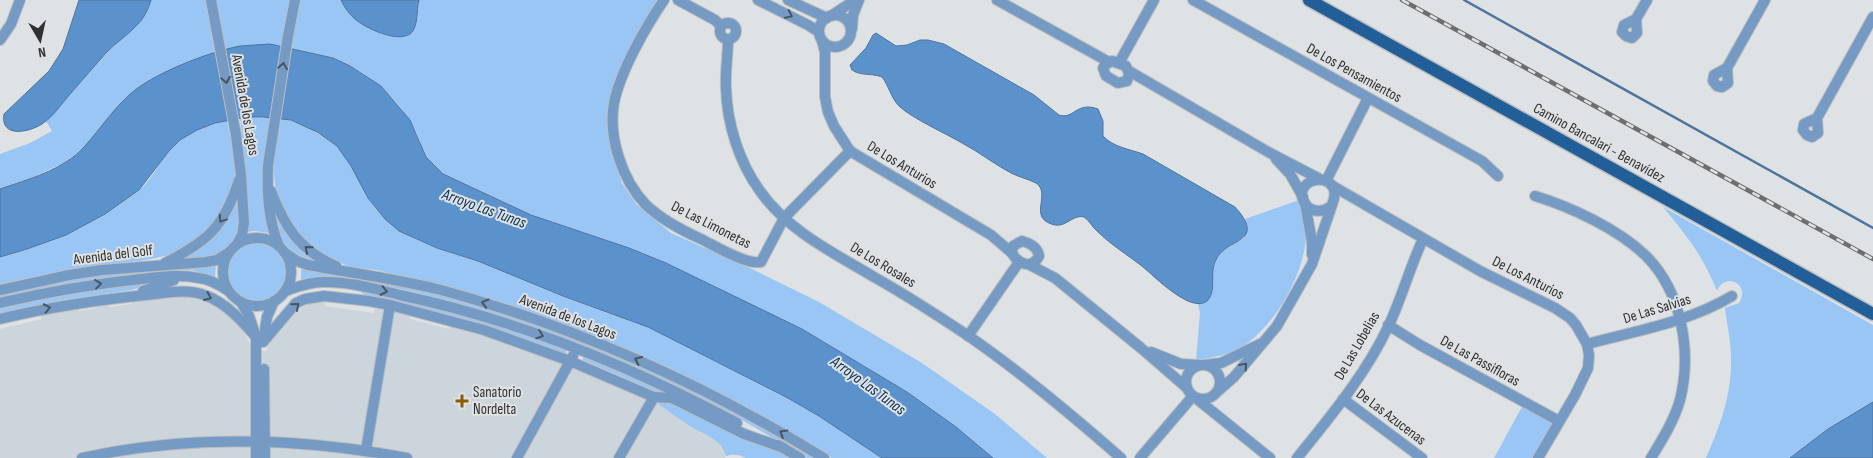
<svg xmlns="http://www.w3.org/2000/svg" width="1873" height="458" font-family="'Sofia Sans Condensed',sans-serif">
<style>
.built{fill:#ccd4dc}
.green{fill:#9ac6f5}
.water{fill:#5c92cc;stroke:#4e759d}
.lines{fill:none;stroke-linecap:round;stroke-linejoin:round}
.stream{stroke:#4e759d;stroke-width:2.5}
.minor-casing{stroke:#bcbec0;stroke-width:12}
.major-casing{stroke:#bcbec0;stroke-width:15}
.minor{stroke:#759bc4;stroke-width:10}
.major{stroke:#225e97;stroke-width:12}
.rail-casing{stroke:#6d6f6f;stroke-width:4.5}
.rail{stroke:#dfe2e4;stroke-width:2.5;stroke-dasharray:8;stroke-linecap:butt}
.oneway{stroke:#485564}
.poi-dot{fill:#8d5a09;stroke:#dfe2e4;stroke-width:2}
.labels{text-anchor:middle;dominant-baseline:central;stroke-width:4;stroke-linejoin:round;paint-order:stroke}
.street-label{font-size:15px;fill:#2f3030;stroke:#dfe2e4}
.poi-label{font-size:15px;fill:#2f3030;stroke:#dfe2e4;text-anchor:start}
.water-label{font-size:16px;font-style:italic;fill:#042d53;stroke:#dfe2e4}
</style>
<rect width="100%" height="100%" fill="#dfe2e4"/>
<path class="built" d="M155,296h44l15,7 19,16 10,12 7,13v7h17l2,-11 12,-17 24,-21 20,-2v6l49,7 1,-6 36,6 -1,6 39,10 2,-6 52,17 130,51 24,12 36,25 12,4 16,13 4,5 1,6 -1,2h-725v-129l42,-10 -2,-6 38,-8 1,6 17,-3 -1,-6 13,-1 1,6 23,-3v-6z"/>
<g class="green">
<path d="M151,0h55l8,32 -3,1 4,21 -49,18 -57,44 -26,32 -19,15 -33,15 -31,11v-35l30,-11 22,-12 -6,-10 63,-70 30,-28 11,-17z"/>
<path d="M216,0h74l-8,47 -56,3z"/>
<path d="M299,0h42c10,20 30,30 50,36l24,-10 4,-26h238l-31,59 -17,79 9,34 5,13 14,20 34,28 81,36 67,33 103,61 73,51 52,44h-54l-37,-31 -49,-35 -105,-63 -136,-66 -37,-15 -98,-33 -88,-41 -17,-17 -10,-25 -15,-24 -20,-22 -31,-20 -17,-8 -41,-9z"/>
<path d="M248,117l23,1 -2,115 -14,-2 -8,1c0,-38 -2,-75 -7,-114z"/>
<path d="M281,119l10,1 16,7 30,19 14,20 17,32 8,11 23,21 38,18 41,13 85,35 85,31 138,70 33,19 63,42h-50l-85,-51 -79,-40 -80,-32 -154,-51 -58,-14 -25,-3 -29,-11 -13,-10 -20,-25 -13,-29 -3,-25z"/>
<path d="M227,121l3,15 3,-1c2,13 4,25 2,38 -5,35 -32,70 -67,82 -17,5 -37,7 -56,9 -37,6 -76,10 -112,21v-28c50,-14 96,-34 137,-65 13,-10 21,-27 31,-40 13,-17 37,-28 59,-31z"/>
<path d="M237,195c3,26 4,55 -28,61 -9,2 -19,2 -28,2l12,-8z"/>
<path d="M1299,200c3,12 7,24 7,37 -2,39 -34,95 -70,113 -13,6 -26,8 -40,10l4,-47 -2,-9 5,-1 13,-44 8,-9 20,-12 2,-15 -1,-4z"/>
<path d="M1663,207l210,118v77l-45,27 -38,29h-84c14,-32 26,-64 25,-100 0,-17 -4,-33 -6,-50l14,-5c12,-19 -14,-32 -22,-12 -14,-35 -30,-55 -54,-84z"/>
<path d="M276,212l46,50c-25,-2 -50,-22 -46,-50z"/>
<circle cx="257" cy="273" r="30"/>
<path d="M216,264l-1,14 -23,-8 -60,5 -54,7 -78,16v-4l78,-17z"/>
<path d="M301,267l114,21 62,16 113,41 59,24 88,42 79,47h-9l-72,-42 -87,-42 -172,-65 -61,-17 -42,-8 -49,-7 -23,3z"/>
<path d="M159,282l-28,8 -68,10 -63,15v-6c53,-14 105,-22 159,-27z"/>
<path d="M356,290l107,24 35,11 69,25 -2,4 -101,-35 -98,-24z"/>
<path d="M583,357l85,35h-11l-74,-32z"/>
<path d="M661,401h6l109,49 13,8h-44c-6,-4 -11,-4 -19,-2 -4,-17 -23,-22 -36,-30 -11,-7 -22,-15 -33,-23z"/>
<path d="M1523,405l31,17 -20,36h-40z"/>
</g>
<g class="water">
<path d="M79,0h72c-2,8 -7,18 -13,24 -9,10 -21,18 -31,28 -12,14 -24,27 -36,41 -9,10 -17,23 -29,31 -12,8 -42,15 -38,-10l45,-43 14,-22z"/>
<path d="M341,0h78c-3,10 0,27 -9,34 -13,9 -45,-6 -55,-15 -6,-5 -11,-12 -14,-19z"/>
<path d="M876,33l20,13 11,-1 13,-5h8l16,4 90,51 25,20c15,5 17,-14 39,-6l5,12v15c10,11 26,13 40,18l92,53c7,8 20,23 6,32 -5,4 -11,6 -16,10 -22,17 -5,39 -18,52 -16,13 -53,-25 -64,-34 -15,-12 -32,-22 -46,-36 -5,-4 -7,-10 -13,-14 -13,-3 -19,14 -35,6 -19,-8 2,-30 -13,-40 -8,-4 -17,-6 -25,-10 -17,-9 -32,-21 -49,-30 -17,-10 -49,-24 -63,-37 -8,-8 -10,-20 -17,-29 -10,-4 -22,-1 -30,-7l-2,-5 16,-17 7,-13z"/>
<path d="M270,44l63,14 17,8 31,20 29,34 16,37 17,17 88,41 98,33 37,15 136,66 105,63 49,35 37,31h-111l-63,-42 -33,-19 -138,-70 -85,-31 -85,-35 -41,-13 -38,-17 -14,-12 -17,-21 -17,-32 -14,-20 -20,-14 -26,-12 -28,-3h-15l-33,6 -18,7 -17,10 -11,11 -30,39 -34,24 -39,21 -39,14 -27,8v-68c29,-10 63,-19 84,-42 17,-19 31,-41 51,-57 25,-19 74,-38 105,-44 10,-1 20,-1 30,-2z"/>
<path d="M1873,402v56h-83l38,-29z"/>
</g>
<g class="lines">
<path class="stream" d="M1464,0l409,228"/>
<g class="minor-casing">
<g id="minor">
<path d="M211,0l25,135 5,40 3,48 -2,12 -5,9"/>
<path d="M664,0c-18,26 -44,72 -50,103 -6,34 8,77 32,102 16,15 35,25 55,34 14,7 45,26 60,23l23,-44 66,-67"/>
<path d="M678,0l37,20 6,6"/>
<path d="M758,0l50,25 11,7"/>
<path d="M788,0l39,18"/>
<path d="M997,0l112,62"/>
<path d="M1193,0l289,161 16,15"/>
<circle cx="835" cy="31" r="16"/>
<path d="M831,16l24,-16"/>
<path d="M1636,19l-12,6 -2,7 4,4 6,2 5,-5 -1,-14 11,-19"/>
<circle cx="728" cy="31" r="8"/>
<path d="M852,29l1,-14 6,-15"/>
<path d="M728,39c0,17 -3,33 -2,49 1,36 13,74 34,103 28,40 74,62 114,86 32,18 63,38 93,58 54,37 105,80 154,123"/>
<path d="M0,40l11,-16 9,-24"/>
<path d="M822,41l3,11v45l3,15 6,14 16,25 141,84 21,18"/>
<path d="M1112,61l14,5 3,8 -2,7 -9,2 -12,-7 -3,-8 2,-3z"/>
<path d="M1119,63l35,-63"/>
<path d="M1727,68l-13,7 -1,6 4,5 5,1 6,-4 -1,-15 38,-68"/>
<path d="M1129,71l141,82 50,26"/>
<path d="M1817,118l-13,6 -1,6 4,5 5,2 6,-4 -1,-15 56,-101"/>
<path d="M1276,159l14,15 13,23"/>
<path d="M1326,181l42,-83"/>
<path d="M1331,185l149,86 75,37 15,10 6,7 11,19 2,11 -1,13 -13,27 -37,63"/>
<path d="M271,191c13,35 29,60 65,75"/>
<path d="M1535,196c36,11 83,33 110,59 37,36 47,97 35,145 -6,21 -18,40 -29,58"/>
<path d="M1305,203l7,39v13"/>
<circle cx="257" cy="272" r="34"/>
<path d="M1022,241c8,2 16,7 17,15 -7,14 -21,8 -27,-3l1,-7z"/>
<path d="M279,246c-11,-26 -12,-53 -11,-81l20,-129 7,-36"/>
<path d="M284,252l13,9 11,4c44,8 89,14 133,25 136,37 264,95 383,168"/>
<path d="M165,263c43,-22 59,-36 74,-83"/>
<path d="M1030,265l25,13 86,70 46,40"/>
<path d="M0,290l69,-15 33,-5 104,-8 11,-2 11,-7"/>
<path d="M143,291l31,-11"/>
<path d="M285,291c12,-4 24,-9 37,-9 26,-1 53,7 78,13 118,25 231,71 337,128"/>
<path d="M241,302l8,14 7,21v121"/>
<path d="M0,303c47,-11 93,-19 141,-24 19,-2 39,-5 58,-1 10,1 19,6 28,12"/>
<path d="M0,319c49,-12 97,-19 146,-24 20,-2 42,-7 61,1 19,7 36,26 49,41"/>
<path d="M1388,325l32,20 139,76"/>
<path d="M968,336l51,-74"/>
<path d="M263,342l33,-39 9,-4 19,-3 45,5 21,4 94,25 86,31 84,36 17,1 7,3 66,33 40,14"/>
<path d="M263,342l4,-25 7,-16"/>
<path d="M1587,344c49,-13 102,-22 145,-48"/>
<path d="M1151,352l30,12 18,1"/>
<circle cx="1203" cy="382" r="17"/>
<path d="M1204,365l17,-2 39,-19"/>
<path d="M264,369l1,89"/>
<path d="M1218,391l16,-14 43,-51 35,-62 21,-62c11,-33 -42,-26 -29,0 6,11 19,11 27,4"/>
<path d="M1197,399l73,59"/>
<path d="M1343,399l79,59"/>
<path d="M778,445l22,13"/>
<path d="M366,450l24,-145"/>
<path d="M82,458c107,-24 218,-20 325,0"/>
<path d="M517,458l56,-102"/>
<path d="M619,458l35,-61"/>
<path d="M1140,458l53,-62"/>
<path d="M1297,458c34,-42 69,-84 92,-133 13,-28 21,-58 34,-86"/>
</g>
</g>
<g class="major-casing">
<path id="major" d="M1309,0l564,314"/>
</g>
<use href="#minor" class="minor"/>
<use href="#major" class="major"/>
<g class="rail-casing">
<path id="rail" d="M1402,0l471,259"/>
</g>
<use href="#rail" class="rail"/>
</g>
<defs><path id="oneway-chevron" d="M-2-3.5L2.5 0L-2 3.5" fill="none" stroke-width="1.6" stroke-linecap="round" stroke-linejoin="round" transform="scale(1.25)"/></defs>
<g class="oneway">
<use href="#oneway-chevron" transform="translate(789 15) rotate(26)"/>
<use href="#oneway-chevron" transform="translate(283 66) rotate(-81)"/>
<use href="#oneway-chevron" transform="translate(226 80) rotate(80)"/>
<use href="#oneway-chevron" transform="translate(222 219) rotate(124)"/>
<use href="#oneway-chevron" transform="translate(308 249) rotate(-140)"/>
<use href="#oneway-chevron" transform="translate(98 284) rotate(-7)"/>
<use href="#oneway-chevron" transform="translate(384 291) rotate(12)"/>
<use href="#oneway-chevron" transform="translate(208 297) rotate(23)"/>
<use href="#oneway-chevron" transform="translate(485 303) rotate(-164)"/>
<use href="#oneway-chevron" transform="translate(296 306) rotate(-40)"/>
<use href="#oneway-chevron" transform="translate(47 308) rotate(-12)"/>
<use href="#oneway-chevron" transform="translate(540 335) rotate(19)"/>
<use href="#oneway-chevron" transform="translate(638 360) rotate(-156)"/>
<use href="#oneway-chevron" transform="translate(1244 366) rotate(-49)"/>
<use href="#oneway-chevron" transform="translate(783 433) rotate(-149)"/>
</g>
<path class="poi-dot" d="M459.5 393.5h5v5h5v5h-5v5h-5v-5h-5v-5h5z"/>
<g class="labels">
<g class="street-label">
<text transform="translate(1354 73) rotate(29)">De Los Pensamientos</text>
<text transform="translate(245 105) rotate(80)">Avenida de los Lagos</text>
<text transform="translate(1599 143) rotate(29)">Camino Bancalari - Benavídez</text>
<text transform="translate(902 165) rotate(31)">De Los Anturios</text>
<text transform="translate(711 225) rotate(27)">De Las Limonetas</text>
<text transform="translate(113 255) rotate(-7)">Avenida del Golf</text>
<text transform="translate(883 265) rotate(31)">De Los Rosales</text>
<text transform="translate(1528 278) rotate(27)">De Los Anturios</text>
<text transform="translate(1657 309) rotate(-17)">De Las Salvias</text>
<text transform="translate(568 317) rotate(21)">Avenida de los Lagos</text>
<text transform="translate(1357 346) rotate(-60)">De Las Lobelias</text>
<text transform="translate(1480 361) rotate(29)">De Las Passifloras</text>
<text transform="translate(1391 417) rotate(37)">De Las Azucenas</text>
</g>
<g class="poi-label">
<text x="473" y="392">Sanatorio<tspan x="473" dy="17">Nordelta</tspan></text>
</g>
<g class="water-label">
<text transform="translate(484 209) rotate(20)">Arroyo Las Tunas</text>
<text transform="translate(868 386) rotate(36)">Arroyo Las Tunas</text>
</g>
</g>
<g transform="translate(40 40) rotate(171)" stroke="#dfe2e4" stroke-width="4" paint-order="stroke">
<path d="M0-4L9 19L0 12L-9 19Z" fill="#2f3030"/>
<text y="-8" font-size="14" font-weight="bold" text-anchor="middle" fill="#2f3030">N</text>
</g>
</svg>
